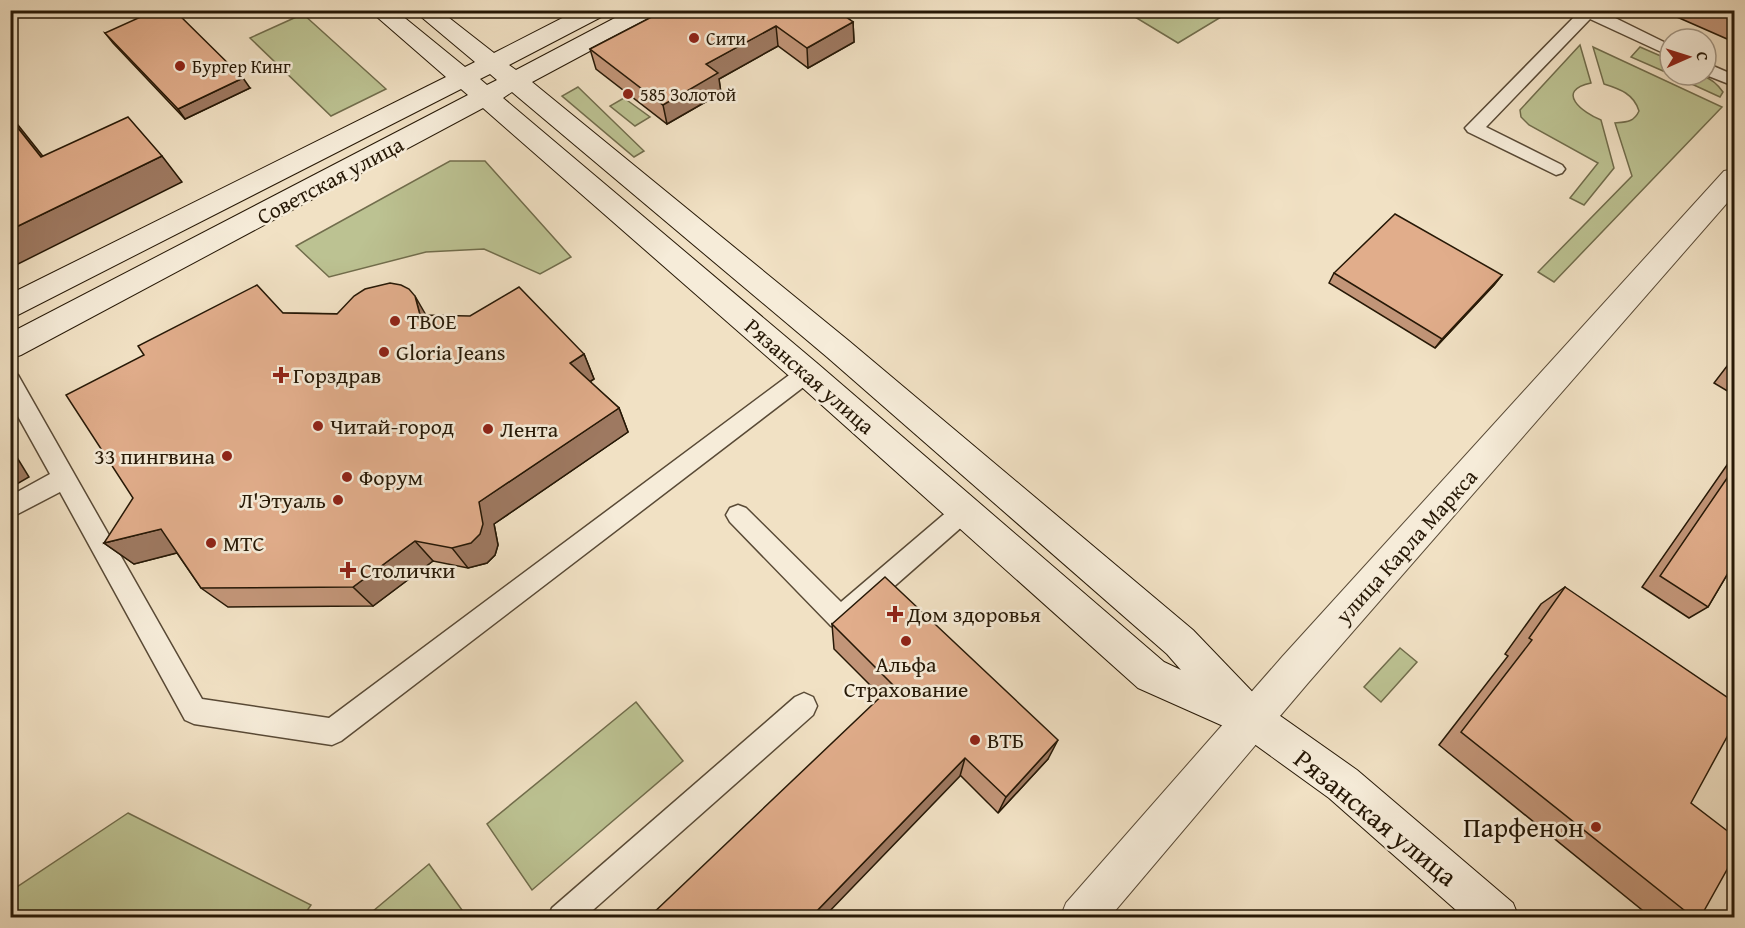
<svg xmlns="http://www.w3.org/2000/svg" width="1745" height="928" font-family="'Gentium Book Plus',serif">
<style>
.green{fill:#bcc292;stroke:#716d4c;stroke-width:1.5}
.lines{fill:none;stroke-linecap:round;stroke-linejoin:round}
.service-casing{stroke:#594a36;stroke-width:3}
.tertiary-casing{stroke:#594a36;stroke-width:2}
.secondary-casing{stroke:#261806;stroke-width:2}
.service{fill:#f6ecd9;fill-rule:evenodd}
.tertiary{fill:#f6ecd9;fill-rule:evenodd}
.secondary{fill:#f6ecd9;fill-rule:evenodd}
.wall{fill:#c29578;stroke:#261806;stroke-width:1.5}
.shaded-wall{fill:#9e7961;stroke:#261806;stroke-width:1.5}
.building{fill:#e1ad8b;stroke:#261806;stroke-width:1.5}
.poi-dot{fill:#8f2418;stroke:#f6ecd9;stroke-width:2}
.labels{text-anchor:middle;dominant-baseline:central;stroke-width:5;stroke-linejoin:round;paint-order:stroke}
.far-poi-label{font-size:18px;fill:#261806;stroke:#f6ecd9;text-anchor:start}
.street-label{font-size:22px;fill:#261806;stroke:#f6ecd9}
.poi-label{font-size:22px;fill:#261806;stroke:#f6ecd9;text-anchor:start}
.near-street-label{font-size:27px;fill:#261806;stroke:#f6ecd9}
.near-poi-label{font-size:27px;fill:#261806;stroke:#f6ecd9;text-anchor:end}
</style>
<rect width="100%" height="100%" fill="#f1e1c4"/>
<filter id="stains"><feTurbulence type="fractalNoise" baseFrequency=".00333" numOctaves="4"/><feColorMatrix values="0 0 0 0 .2 0 0 0 0 .09 0 0 0 0 .02 0 0 0 .5 -.17"/></filter>
<radialGradient id="worn" r=".72"><stop offset=".6" stop-color="#630" stop-opacity="0"/><stop offset="1" stop-color="#630" stop-opacity=".3"/></radialGradient>
<g class="green">
<path d="M1125,11h106l-53,32z"/>
<path d="M303,14l83,75 -55,27 -81,-78z"/>
<path d="M1580,45l11,38c-37,8 -8,30 10,37l13,48 -30,37 -14,-7 28,-35 -69,-38 -8,-8 -1,-7z"/>
<path d="M1593,47l129,60 -168,175 -16,-10 94,-96 -17,-53c12,-1 19,-1 24,-12 -5,-17 -19,-22 -35,-27z"/>
<path d="M1640,47l30,13v14l-39,-17z"/>
<path d="M1672,75c23,0 36,-4 51,17l-3,5z"/>
<path d="M578,87l66,64 -10,6 -72,-61z"/>
<path d="M624,98l26,19 -15,9 -25,-20z"/>
<path d="M450,161h35l86,96 -31,17 -56,-25 -58,3 -97,25 -33,-31z"/>
<path d="M1400,648l17,14 -36,40 -17,-15z"/>
<path d="M636,702l47,59 -151,129 -45,-66z"/>
<path d="M128,813l183,92 -9,13 -291,-1v-26z"/>
<path d="M429,864l38,53h-101z"/>
</g>
<g class="lines">
<g class="service-casing">
<g id="service">
<path d="M1577,10h22l71,35v11l-80,-37 -104,108 76,38 3,4 -3,4 -6,2 -88,-43 -3,-4 114,-116z"/>
<path d="M1706,63l28,12v11l-28,-11z"/>
<path d="M807,365l7,2 4,6 -4,6 -473,362 -9,4 -138,-21 -9,-4 -125,-228 -50,26v-22l40,-22 -40,-72v-29l8,2 184,324 127,19 471,-351z"/>
<path d="M964,501l8,3 4,7 -4,7 -123,108 -9,4 -9,-4 -101,-104 -4,-7 4,-7 8,-3 8,3 95,94 115,-98z"/>
<path d="M804,693l9,4 4,9 -4,9 -229,203h-36l4,-10 243,-211z"/>
</g>
</g>
<g class="tertiary-casing">
<path id="tertiary" d="M1734,169v26l-426,488 -199,235h-49l6,-15 216,-246 442,-486z"/>
</g>
<g class="secondary-casing">
<path id="secondary" d="M369,10h26l70,57 10,-5 -62,-52h26l55,43 84,-43h30l-3,5 -96,50 7,5 114,-60h30l-3,5 -125,67 317,259 344,289 73,76 91,64 156,133 6,15h-54l-136,-120 -90,-65 -101,-45 -342,-306 -313,-274 -462,247 -11,4v-26l458,-238 -7,-6 -451,230v-25l436,-217zM490,74l7,6 -10,5 -7,-6zM512,92l315,265 340,297 14,16 -17,-8 -346,-298 -315,-266z"/>
</g>
<use href="#service" class="service"/>
<use href="#tertiary" class="tertiary"/>
<use href="#secondary" class="secondary"/>
</g>
<g class="wall">
<path d="M665,10h180l-5,3 13,9 1,20 -46,26 -30,-22 -59,33 2,14 -54,31 -71,-55 -6,-20z"/>
<path d="M1661,10h73v32z"/>
<path d="M105,33l145,55 -65,31 -72,-76z"/>
<path d="M1334,273l168,2 -8,10 -59,63 -106,-65z"/>
<path d="M283,313l144,2 157,39 10,25 -4,3 29,26 9,24 -134,92 4,21 -3,10 -8,8 -19,5 -35,-7 -60,45 -145,1 -27,-19 -24,-35 -43,11 -30,-21z"/>
<path d="M1734,357v38l-20,-12z"/>
<path d="M1734,455v108l-26,44 -19,11 -47,-31z"/>
<path d="M1565,587l126,216 9,115h-48l-213,-173 69,-89 -3,-2 36,-50z"/>
<path d="M832,624l216,135 -50,54 -164,-164z"/>
</g>
<g class="shaded-wall">
<path d="M853,22l1,20 -46,26 -1,-20z"/>
<path d="M776,26l2,20 -59,33 2,14 -54,31 -4,-19 43,-41z"/>
<path d="M243,78l7,10 -65,31 -7,-10z"/>
<path d="M10,115l55,69 -24,-27 -31,-39z"/>
<path d="M162,156l20,26 -172,86v-38z"/>
<path d="M1502,275l-8,10 -59,63 7,-9z"/>
<path d="M415,296l15,26 -10,-7z"/>
<path d="M584,354l10,25 -14,9 -10,-25z"/>
<path d="M619,408l9,24 -134,92 4,21 -3,10 -8,8 -19,5 -16,-20 27,-46z"/>
<path d="M10,446l19,31 -19,11z"/>
<path d="M161,529l27,21 -54,14 -30,-21z"/>
<path d="M415,541l18,20 -60,45 -20,-19z"/>
<path d="M1058,740l-10,19 -50,54 8,-16z"/>
<path d="M965,758l-5,18 -137,142h-13z"/>
</g>
<g class="building">
<path d="M156,10h18l69,68 -65,31 -73,-76z"/>
<path d="M665,10h171l17,12 -46,26 -31,-22 -70,38 12,9 -55,32 -73,-56z"/>
<path d="M128,117l34,39 -152,74v-112l31,39z"/>
<path d="M1395,214l107,61 -60,64 -108,-66z"/>
<path d="M390,283l11,2 8,4 6,7 5,19 50,1 49,-29 65,67 -14,9 49,45 -140,94 4,22 -3,10 -9,9 -19,5 -37,-7 -62,46 -152,1 -40,-59 -57,14 29,-45 -67,-103 78,-40 -6,-9 119,-61 26,28 54,1 17,-18 11,-7z"/>
<path d="M1734,364v7l-3,-2z"/>
<path d="M10,458l7,11 -7,4z"/>
<path d="M1734,468v95l-26,44 -48,-31z"/>
<path d="M885,577l173,163 -52,57 -41,-39 -155,160h-162l245,-233 -61,-61z"/>
<path d="M1565,587l169,115v22l-43,79 43,33v21l-34,61h-6l-233,-186 71,-92 -3,-2z"/>
</g>
<g class="poi-dot">
<circle cx="694" cy="38" r="6"/>
<circle cx="180" cy="66" r="6"/>
<circle cx="628" cy="94" r="6"/>
<circle cx="395" cy="321" r="6"/>
<circle cx="384" cy="352" r="6"/>
<path d="M278 366h6v6h6v6h-6v6h-6v-6h-6v-6h6z"/>
<circle cx="318" cy="426" r="6"/>
<circle cx="488" cy="429" r="6"/>
<circle cx="227" cy="456" r="6"/>
<circle cx="347" cy="477" r="6"/>
<circle cx="338" cy="500" r="6"/>
<circle cx="211" cy="543" r="6"/>
<path d="M345 561h6v6h6v6h-6v6h-6v-6h-6v-6h6z"/>
<path d="M892 605h6v6h6v6h-6v6h-6v-6h-6v-6h6z"/>
<circle cx="906" cy="641" r="6"/>
<circle cx="975" cy="740" r="6"/>
<circle cx="1596" cy="827" r="6"/>
</g>
<g class="labels">
<g class="far-poi-label">
<text x="706" y="38">Сити</text>
<text x="192" y="66">Бургер Кинг</text>
<text x="640" y="94">585 Золотой</text>
</g>
<g class="street-label">
<text transform="translate(330 180) rotate(-28)">Советская улица</text>
<text transform="translate(810 376) rotate(41)">Рязанская улица</text>
<text transform="translate(1406 546) rotate(-48)">улица Карла Маркса</text>
</g>
<g class="poi-label">
<text x="407" y="321">ТВОЕ</text>
<text x="396" y="352">Gloria Jeans</text>
<text x="293" y="375">Горздрав</text>
<text x="330" y="426">Читай-город</text>
<text x="500" y="429">Лента</text>
<text x="215" y="456" text-anchor="end">33 пингвина</text>
<text x="359" y="477">Форум</text>
<text x="326" y="500" text-anchor="end">Л'Этуаль</text>
<text x="223" y="543">МТС</text>
<text x="360" y="570">Столички</text>
<text x="907" y="614">Дом здоровья</text>
<text x="906" y="664" text-anchor="middle">Альфа<tspan x="906" dy="25">Страхование</tspan></text>
<text x="987" y="740">ВТБ</text>
</g>
<g class="near-street-label">
<text transform="translate(1376 817) rotate(39)">Рязанская улица</text>
</g>
<g class="near-poi-label">
<text x="1584" y="827">Парфенон</text>
</g>
</g>
<rect width="1745" height="928" fill="none" stroke="#f1e1c4" stroke-width="36"/>
<rect x="12" y="12" width="1721" height="904" fill="none" stroke="#261806" stroke-width="3"/>
<rect x="18" y="18" width="1709" height="892" fill="none" stroke="#261806" stroke-width="1.5"/>
<g transform="translate(1688 57) rotate(87)"><circle r="28" fill="#f6ecd9" stroke="#a39785" stroke-width="1.5"/>
<path d="M0-4.5L10 22L0 15L-10 22Z" fill="#8f2418"/>
<text y="-9" font-size="16" font-weight="bold" text-anchor="middle" fill="#261806">С</text>
</g>
<rect width="100%" height="100%" filter="url(#stains)"/>
<rect width="100%" height="100%" fill="url(#worn)"/>
</svg>
